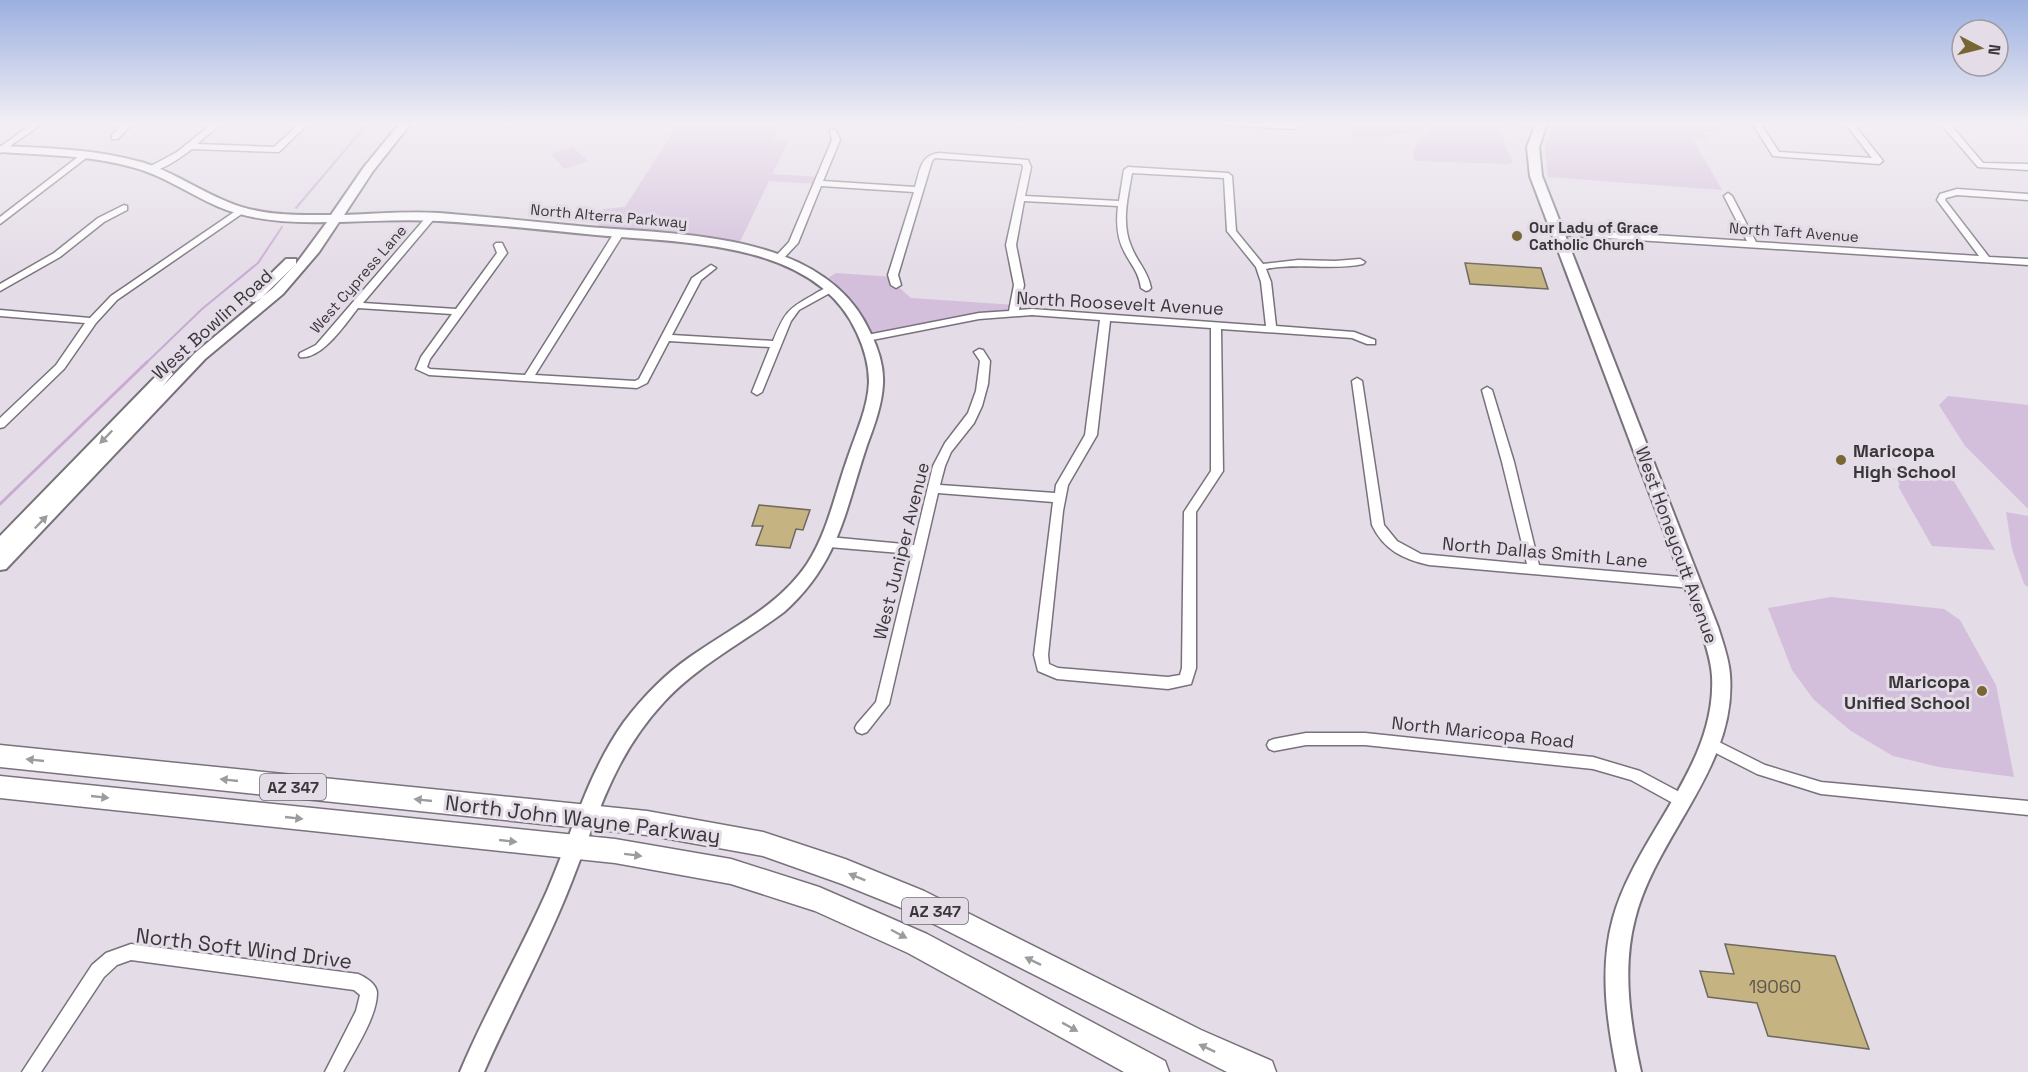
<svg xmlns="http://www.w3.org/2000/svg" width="2028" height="1072" font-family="'Space Grotesk',sans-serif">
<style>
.green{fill:#d3bfdb}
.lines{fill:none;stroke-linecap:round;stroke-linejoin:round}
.stream-far1{stroke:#c9aad5;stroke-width:2}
.stream{stroke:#c9aad5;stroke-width:3}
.building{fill:#c5b382;stroke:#6d695e;stroke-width:1.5}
.street-casing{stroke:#79727c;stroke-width:3}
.secondary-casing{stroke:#79727c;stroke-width:4}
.highway-casing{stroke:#79727c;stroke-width:3}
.street{fill:#fff;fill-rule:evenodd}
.secondary{fill:#fff;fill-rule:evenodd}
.highway{fill:#fff;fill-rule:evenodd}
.oneway{fill:#9c9b9d}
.poi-dot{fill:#786735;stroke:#e4dce7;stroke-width:2}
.labels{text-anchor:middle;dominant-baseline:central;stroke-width:6;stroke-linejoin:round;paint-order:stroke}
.far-street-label{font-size:15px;fill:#3a373b;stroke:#e4dce7}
.far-poi-label{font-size:15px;font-weight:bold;fill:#3a373b;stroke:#e4dce7;text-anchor:start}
.shield{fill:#e4dce7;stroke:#6d686f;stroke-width:1.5}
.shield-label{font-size:16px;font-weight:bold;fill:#3a373b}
.street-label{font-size:18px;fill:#3a373b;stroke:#e4dce7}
.poi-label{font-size:18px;font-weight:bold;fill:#3a373b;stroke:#e4dce7;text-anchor:start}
.near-number-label{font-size:18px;fill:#5d564d}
.near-street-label{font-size:21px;fill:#3a373b;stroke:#e4dce7}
</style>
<rect width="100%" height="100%" fill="#e4dce7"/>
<g class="green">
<path d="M679,123h102l-8,16 16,1 -17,34 49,3 -3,7 -49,-3 -31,65 -143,-15 9,-15 -1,-7 22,-2z"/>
<path d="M1351,123h75l-4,7 -45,7h-23z"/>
<path d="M1446,123h50l17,39 -5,2 -94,-3c-4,-21 15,-33 32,-38z"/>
<path d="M1553,123h160l6,9h-16l4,7h-14l29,51 -174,-13 -3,-30z"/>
<path d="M573,147l15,14 -23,8 -15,-15z"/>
<path d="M836,273l57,4 3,8 15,13 104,7 -1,7 -147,26 -45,-56z"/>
<path d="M1948,396l80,9v104l-63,-63 -26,-41z"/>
<path d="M1892,468l57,5 46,77 -63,-4 -34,-60 2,-1z"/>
<path d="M2006,512l22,4v71l-4,-3 -12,-35z"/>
<path d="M1831,597l113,12 16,11 36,65 18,92 -75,-10 -46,-11 -42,-25 -37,-31 -22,-30 -24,-62z"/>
</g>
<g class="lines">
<g class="stream-far1">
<path d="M296,208l72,-85"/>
<path d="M145,364l57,-55 56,-46 24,-36"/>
</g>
<path class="stream" d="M0,504l147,-142"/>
</g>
<g class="building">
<path d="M1465,263l76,5 7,21 -78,-5z"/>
<path d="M759,505l51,5 -7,20 -7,-1 -6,19 -34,-3 7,-19h-11z"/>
<path d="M1725,944l110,12 34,93 -101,-13 -11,-33 -49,-6 -8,-26 34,3z"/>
</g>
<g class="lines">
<g class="street-casing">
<g id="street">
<path d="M33,123h10l-43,30v-6z"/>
<path d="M124,123h9l-15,16h-6v-4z"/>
<path d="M213,123h9l-25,21 77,3 26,-24h9l-30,29 -87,-3c-11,8 -29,22 -43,22v-4l28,-15z"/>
<path d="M1222,123h75v4l-4,2 -67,-4z"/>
<path d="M1752,123h8l19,29 93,6 -27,-35h8l30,38 -4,3 -106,-8z"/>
<path d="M1940,123h9l34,40 45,1v6l-50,-3z"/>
<path d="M830,130h6l4,10 -17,41 92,6c5,-16 5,-32 24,-34l89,7 3,7 -6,29 94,5 5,-31 4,-3 100,6 4,3 4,55 27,33 35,-4 37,1 25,-2 5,3 -2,2c-32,7 -65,-2 -97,5l5,13 5,44 78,6 21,8v4h-8l-15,-6 -131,-9 2,142 -27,41v156l-5,16 -23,5 -111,-10 -19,-8 -4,-16 19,-153 -115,-9 -49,211 -22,28 -5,2 -5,-2 -2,-4 2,-4 19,-22 36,-148 -83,-7 -6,-5 2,-3 4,-2 85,8 19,-79 12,-23 23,-30 8,-22 4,-30 -6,-9 5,-3 4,1 7,11 -2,23 -6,22 -8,17 -23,29 -6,14 -5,19 115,8 1,-8 29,-50 15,-115 -68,-5 -53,4 -112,22 -4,-1v-4l4,-1 112,-22 30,-2 5,-26 -8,-40 17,-78 -1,-3 -87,-6 -3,3 -34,114 3,10 -5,3 -5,-3 -3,-10 26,-83 -93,-6 -23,57 -16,17h-6l-2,-2 15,-16 43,-102zM1132,173l92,5 3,53 29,36 5,15 5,44 -234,-17 -13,1 5,-25 -8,-40 8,-44 94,5c-2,17 -1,33 7,47 7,13 14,20 16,35l5,3 3,-1 2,-2c-3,-17 -14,-26 -20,-42 -10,-24 -3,-49 1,-73zM1110,321l101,7v143l-27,41 -2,156 -2,7 -12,2 -110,-9 -9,-4 -1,-9 15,-144 5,-26 29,-50z"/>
<path d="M83,153l7,2 -90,69v-7z"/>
<path d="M1957,189l71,5v6l-71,-5 -11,3 -1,2 44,57 39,2v6l-469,-30 -5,-3 5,-3 188,12 -23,-45 4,-3 4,3 24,46 223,14 -42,-56 3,-6z"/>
<path d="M124,205l3,1v4l-23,12 -44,35 -60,34v-7l54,-31 44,-35z"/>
<path d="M240,208l3,1v4l-126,87 -21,23 -32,46 -60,58 -4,1v-10l56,-53 29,-42 -85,-7v-6l90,8 21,-22z"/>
<path d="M431,214l3,1v4l-71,84 93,6 41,-56 -3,-8 2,-2h6l5,10 -77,106 -3,8 3,2 95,6 89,-142 5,-3 5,3 -89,142 100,6 4,-2 53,-101 19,-13 5,3 -15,12 -29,55 101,6c11,-27 14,-32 40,-46 7,-4 14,-9 22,-8l2,2 -38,21 -8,11 -29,71 -5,3 -5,-3 18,-45 -101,-6 -22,42 -10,5 -208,-13 -13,-6 5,-12 31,-43 -94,-6c-12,15 -36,52 -58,49l-1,-2 1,-2 16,-8 112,-130z"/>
<path d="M1357,378l5,3 22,144 13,16 24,13 106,10 -25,-102 -20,-72 5,-3 5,3 22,72 25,103 153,13 4,2 2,3 -2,3 -4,2 -263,-23c-26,-6 -45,-15 -57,-40l-20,-144z"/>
<path d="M1306,733h59l228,24 47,14 45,24 2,5 -2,5 -5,2 -49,-27 -38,-11 -228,-24h-59l-32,6 -5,-2 -2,-4 2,-4 5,-2z"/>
<path d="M1711,738l54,27 56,17 207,19v14l-207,-21 -64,-20 -51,-26 -2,-4 2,-4z"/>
<path d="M131,944l227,30c7,3 19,10 19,19 0,24 -23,58 -34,79h-18l31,-61 4,-16 -6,-5 -223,-30 -14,5 -13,12 -63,95h-19l70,-107 14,-12z"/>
</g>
</g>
<g class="secondary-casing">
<g id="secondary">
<path d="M400,123h11l-38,48 -29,44c31,-1 63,-4 95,-2 50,4 99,9 149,14 93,8 237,5 282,105 8,16 14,34 13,52 -1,21 -9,42 -16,61 -22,66 -28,118 -83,167 -40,30 -86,53 -120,90 -56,60 -70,128 -101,201 -24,57 -54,112 -79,169h-24c26,-62 60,-120 87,-181 25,-57 40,-117 77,-169 19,-25 40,-47 66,-65 41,-29 88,-50 117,-93 21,-32 28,-71 41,-107 8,-24 20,-49 21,-75 0,-17 -5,-34 -12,-49 -41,-93 -175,-90 -261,-98 -52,-5 -104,-11 -157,-14 -33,-2 -67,0 -100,1l-20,30 -36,42 -78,65 -199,210 -6,1v-34l161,-165h10l2,3 -11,13 33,-34 78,-65 22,-23 -37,36 -5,1 -7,-4 40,-39h10v5l31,-42c-36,1 -75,-1 -108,-15 -30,-13 -56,-32 -87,-40 -43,-12 -88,-12 -132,-15v-6c47,2 95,3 141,16 31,9 57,28 87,40 32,14 69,13 103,13l33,-48z"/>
<path d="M1536,123h11l-8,24 3,29 176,451c5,16 11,32 12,48 7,92 -74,160 -95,244 -13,50 -5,103 6,153h-24c-10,-50 -18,-103 -4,-154 23,-83 104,-152 99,-242 -1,-17 -7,-33 -12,-49l-170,-451 -3,-29z"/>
</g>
</g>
<g class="highway-casing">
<g id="highway">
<path d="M0,745l647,66 116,21 82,27 79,32 277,139 71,31 4,11h-49l-323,-163 -62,-25 -79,-28 -116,-21 -647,-68z"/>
<path d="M0,776l615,63 116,20 88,28 108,47 238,127 4,11h-45l-216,-119 -93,-42 -84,-27 -116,-21 -615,-65z"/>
</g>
</g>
<use href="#street" class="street"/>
<use href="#secondary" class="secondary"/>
<use href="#highway" class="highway"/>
</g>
<defs><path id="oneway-solid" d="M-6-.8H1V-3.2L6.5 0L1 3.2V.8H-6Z" transform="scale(1.5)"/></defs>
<g class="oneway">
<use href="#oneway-solid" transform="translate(106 437) rotate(134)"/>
<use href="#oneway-solid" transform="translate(41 522) rotate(-46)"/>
<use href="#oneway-solid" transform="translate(35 760) rotate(-174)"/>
<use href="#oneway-solid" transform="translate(229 780) rotate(-174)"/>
<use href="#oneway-solid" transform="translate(100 797) rotate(6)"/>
<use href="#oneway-solid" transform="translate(423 800) rotate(-174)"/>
<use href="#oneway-solid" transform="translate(294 818) rotate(6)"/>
<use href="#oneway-solid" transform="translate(508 841) rotate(6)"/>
<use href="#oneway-solid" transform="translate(633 855) rotate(7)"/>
<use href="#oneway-solid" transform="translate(857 877) rotate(-158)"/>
<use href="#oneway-solid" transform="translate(899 934) rotate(28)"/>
<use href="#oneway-solid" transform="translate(1033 961) rotate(-154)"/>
<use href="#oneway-solid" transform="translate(1070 1027) rotate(29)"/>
<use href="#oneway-solid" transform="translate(1207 1048) rotate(-155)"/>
</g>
<linearGradient id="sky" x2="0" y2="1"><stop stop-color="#9bb0e0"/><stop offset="0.45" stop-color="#f3eff4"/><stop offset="1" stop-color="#f3eff4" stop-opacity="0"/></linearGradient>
<rect width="2028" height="273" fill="url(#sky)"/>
<g class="poi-dot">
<circle cx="1517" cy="236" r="6"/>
<circle cx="1841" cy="460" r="6"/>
<circle cx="1982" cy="691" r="6"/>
</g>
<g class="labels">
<g class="far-street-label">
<text transform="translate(609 216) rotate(5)">North Alterra Parkway</text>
<text transform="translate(1794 232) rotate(4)">North Taft Avenue</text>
<text transform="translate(358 279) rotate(-49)">West Cypress Lane</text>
</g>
<g class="far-poi-label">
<text x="1529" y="227">Our Lady of Grace<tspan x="1529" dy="17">Catholic Church</tspan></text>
</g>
<g class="shield">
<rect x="260" y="774" width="66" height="26" rx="4.5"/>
<rect x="902" y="898" width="66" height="26" rx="4.5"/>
</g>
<g class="shield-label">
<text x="293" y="787">AZ 347</text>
<text x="935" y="911">AZ 347</text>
</g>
<g class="street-label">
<text transform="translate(1120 303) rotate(3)">North Roosevelt Avenue</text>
<text transform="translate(212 324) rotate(-42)">West Bowlin Road</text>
<text transform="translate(1677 545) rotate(70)">West Honeycutt Avenue</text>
<text transform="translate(901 551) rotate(-76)">West Juniper Avenue</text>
<text transform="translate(1545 552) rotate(5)">North Dallas Smith Lane</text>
<text transform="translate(1483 732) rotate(6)">North Maricopa Road</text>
</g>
<g class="poi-label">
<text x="1853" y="450">Maricopa<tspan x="1853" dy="21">High School</tspan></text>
<text x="1970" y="681" text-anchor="end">Maricopa<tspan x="1970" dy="21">Unified School</tspan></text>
</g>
<g class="near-number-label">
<text x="1775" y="986">19060</text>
</g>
<g class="near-street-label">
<text transform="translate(583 819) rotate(7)">North John Wayne Parkway</text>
<text transform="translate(244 948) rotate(7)">North Soft Wind Drive</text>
</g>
</g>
<g transform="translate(1980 48) rotate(97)"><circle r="28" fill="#e4dce7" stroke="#a09aa2" stroke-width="1.5"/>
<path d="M0-4.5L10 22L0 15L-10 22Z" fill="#786735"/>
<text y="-9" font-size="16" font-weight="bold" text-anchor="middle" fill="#3a373b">N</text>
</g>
</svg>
